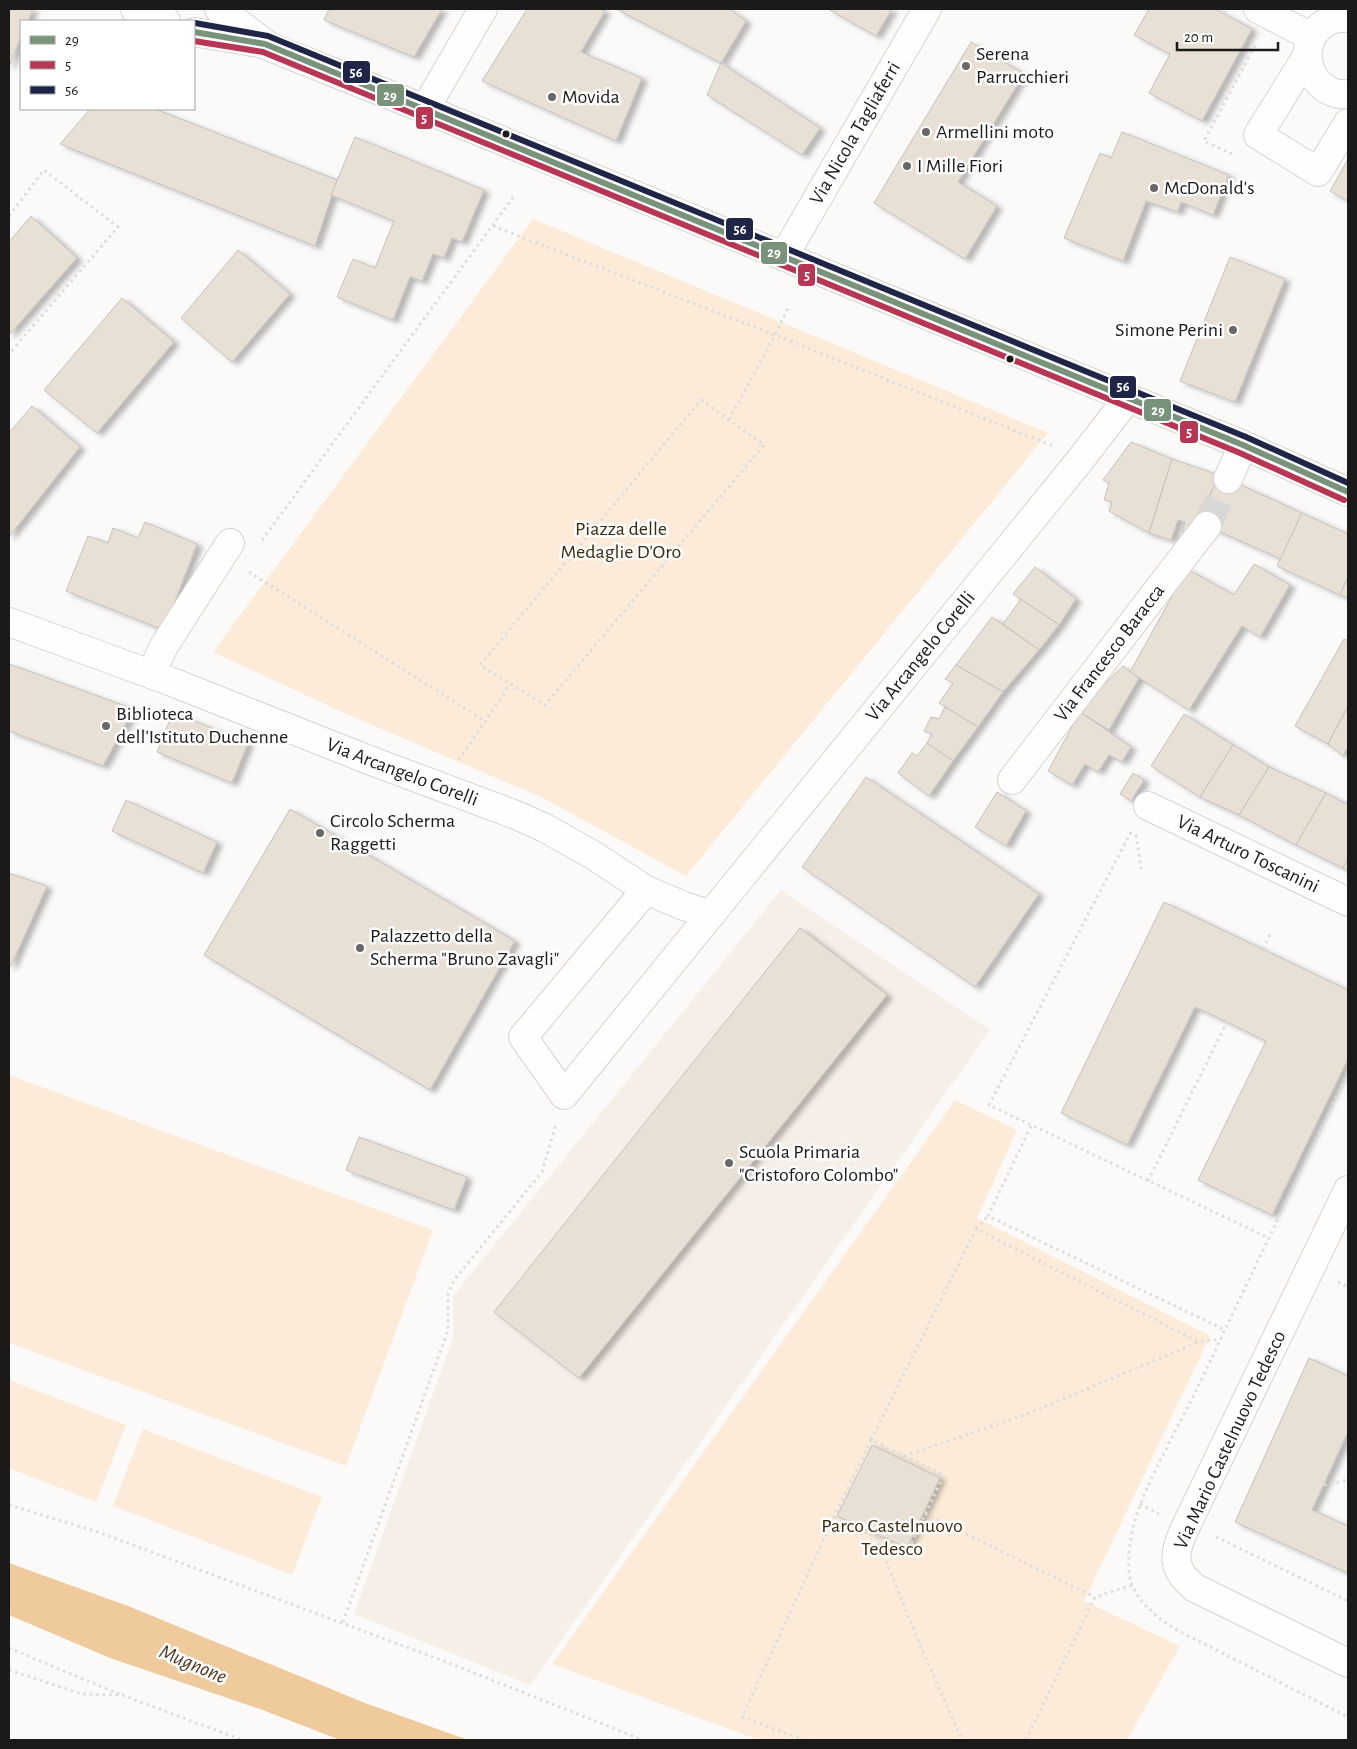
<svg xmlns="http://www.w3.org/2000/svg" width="1357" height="1749" font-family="'Alegreya Sans',sans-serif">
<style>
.built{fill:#f6efe7}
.green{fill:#fbebd8}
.water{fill:#eeca9c}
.building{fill:#e9e0d5;stroke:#c3c1bf;filter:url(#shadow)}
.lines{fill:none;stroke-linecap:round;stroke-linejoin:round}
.street-tunnel{stroke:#dad8d6;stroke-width:28;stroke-dasharray:28 14;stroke-linecap:butt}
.street-casing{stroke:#d6d4d1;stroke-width:30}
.primary-casing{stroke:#d6d4d1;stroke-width:30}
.path{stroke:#ddd;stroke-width:3;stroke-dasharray:2.5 4;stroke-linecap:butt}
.street{stroke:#fffefe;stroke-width:28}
.primary{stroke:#fffefe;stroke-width:28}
.bus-1-casing{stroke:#fff;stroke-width:10}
.bus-2-casing{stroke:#fff;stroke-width:10}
.bus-3-casing{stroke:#fff;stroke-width:10}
.bus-1{stroke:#79937a;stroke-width:6}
.bus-2{stroke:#b73654;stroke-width:6}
.bus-3{stroke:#1f2547;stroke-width:6}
.poi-dot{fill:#6a6866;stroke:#fff;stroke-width:2}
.bus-dot{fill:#1c1a18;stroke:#fff;stroke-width:2}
.labels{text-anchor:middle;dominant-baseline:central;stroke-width:5;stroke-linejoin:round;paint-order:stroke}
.poi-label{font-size:20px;fill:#1c1a18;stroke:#fff;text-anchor:start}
.street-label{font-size:20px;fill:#1c1a18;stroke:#fff}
.park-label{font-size:20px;fill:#3e290c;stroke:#fff}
.water-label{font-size:21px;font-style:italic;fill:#4c371b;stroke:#fff}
.line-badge{stroke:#fff;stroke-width:2}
.badge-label{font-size:14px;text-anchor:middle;font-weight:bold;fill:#fff}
</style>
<defs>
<filter id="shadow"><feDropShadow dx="5.5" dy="3" stdDeviation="2.5" flood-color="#0004"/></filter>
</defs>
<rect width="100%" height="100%" fill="#fcfaf8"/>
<path class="built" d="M781,890l209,140 -460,655 -176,-71 99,-276v-42z"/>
<g class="green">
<path d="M533,219l515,214 -362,443 -145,-79 -197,-84 -131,-61z"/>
<path d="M9,1075l424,155 -87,236 -337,-123z"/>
<path d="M955,1100l62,30 -40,88 233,118 -126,265 96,45 -53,94h-368l-207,-76z"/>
<path d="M9,1380l117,45 -30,77 -87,-34z"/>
<path d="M143,1429l179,68 -30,78 -179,-69z"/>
</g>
<path class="water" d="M9,1563l119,43 237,97 103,37h-128l-80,-31 -150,-51 -101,-43z"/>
<g class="building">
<path d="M9,9h24l-5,12h-7v16l-12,30z"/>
<path d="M329,9h113l-28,48 -90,-37z"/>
<path d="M527,9h74l4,2 -24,41 61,26 -26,63 -134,-60z"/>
<path d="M616,9h113l17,12 -25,42z"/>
<path d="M828,9h64l-16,27z"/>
<path d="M1149,9h66l37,20 -50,92 -53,-28 21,-39 -36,-19z"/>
<path d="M971,42l53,32 -66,108 39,24 -32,53 -91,-56z"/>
<path d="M721,63l99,65 -18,27 -95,-60z"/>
<path d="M90,109h65l182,71 -22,66 -255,-102z"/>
<path d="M1122,132l107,43 -16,40 -32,-13 -3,10 -32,-11 -23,60 -59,-23 36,-85 11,5z"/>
<path d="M355,137l129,53 -22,52 -10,-4 -8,20 -11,-4 -11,27 -12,-4 -17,43 -56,-23 16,-38 22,9 19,-47 -63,-26z"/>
<path d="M1348,159v42l-18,-10z"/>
<path d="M31,216l46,42 -68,77v-93z"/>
<path d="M238,250l52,44 -58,68 -51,-44z"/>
<path d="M1230,257l55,22 -50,123 -55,-21z"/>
<path d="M122,298l52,44 -77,91 -53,-43z"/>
<path d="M32,406l48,41 -71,90v-104z"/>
<path d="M1131,442l41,17 -23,74 -40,-22 3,-9 -8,-2 5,-17 -6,-3z"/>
<path d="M1172,459l47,16 -21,47 -4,15 -12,-4 3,-11 -7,-2 -7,20 -22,-7z"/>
<path d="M1219,475l83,38 -21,46 -83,-37z"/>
<path d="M1302,513l46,21v42l-8,19 -63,-29z"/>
<path d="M145,522l52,22 -33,86 -98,-39 22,-55 20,7 5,-15 25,10z"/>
<path d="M1254,564l36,21 -30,52 -18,-11 -53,84 -59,-38 57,-103 47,26z"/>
<path d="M1035,567l41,32 -17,26 -46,-31z"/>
<path d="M1348,576v22l-8,-3z"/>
<path d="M1021,599l38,26 -20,25 -36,-26z"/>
<path d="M992,617l47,33 -36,42 -47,-27z"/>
<path d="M1344,639l4,2v65l-20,38 -33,-18z"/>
<path d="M9,664l125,45 -31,57 -94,-35z"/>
<path d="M956,665l47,27 -25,35 -39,-24 14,-20 -8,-4z"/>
<path d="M1123,666l16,12 -30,52 -29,-18 15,-19z"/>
<path d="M1348,706v41l-5,9 -15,-12z"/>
<path d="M945,707l33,20 -25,34 -26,-18 5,-9 -8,-3 7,-14 8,2z"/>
<path d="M173,712l75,31 -16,40 -75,-31z"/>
<path d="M1080,712l51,35 -9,15 -13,-7 -11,17 -13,-8 -13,21 -24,-14z"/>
<path d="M1184,714l49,31 -33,52 -49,-31z"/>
<path d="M927,743l26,18 -24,35 -31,-23 14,-20 5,3z"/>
<path d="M1233,745l36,22 -30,48 -39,-18z"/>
<path d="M1269,767l57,26 -30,52 -57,-30z"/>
<path d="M1133,773l11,7 -13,21 -11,-7z"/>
<path d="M866,777l173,117 -64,93 -173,-120z"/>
<path d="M997,792l29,19 -20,35 -31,-19z"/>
<path d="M1326,793l22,12v54l-5,9 -47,-23z"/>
<path d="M126,800l91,42 -14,31 -91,-42z"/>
<path d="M290,809l225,132 -85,149 -226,-135z"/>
<path d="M1348,859v12l-5,-3z"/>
<path d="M9,873l38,13 -36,80 -2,-1z"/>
<path d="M1164,902l184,88v69l-76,156 -74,-35 68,-139 -39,-19 -32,-15 -68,138 -66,-32z"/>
<path d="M800,928l87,67 -308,383 -85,-66z"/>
<path d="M359,1137l108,40 -13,33 -108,-40z"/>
<path d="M1309,1358l39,18v56l-36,78 36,16v47l-113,-51z"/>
<path d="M872,1445l68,33 -33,70 -70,-32z"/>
</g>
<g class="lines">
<path class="street-tunnel" d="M1207,526l21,-47"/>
<g class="street-casing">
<g id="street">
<path d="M1258,9l54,28"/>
<path d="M1348,18c-41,-3 -55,48 -22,71 6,4 15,6 22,5"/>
<path d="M1307,56l-49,79 60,37 30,-49"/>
<path d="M425,109l58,-100"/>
<path id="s1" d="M784,256l143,-247"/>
<path d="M1228,479l15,-34"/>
<path id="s2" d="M9,622l163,60 197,78 147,55 29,13 48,27 53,35 38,16 27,9"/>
<path d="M151,674l13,-28 66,-103"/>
<path id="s3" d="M1012,780l195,-254"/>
<path id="s4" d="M1148,806l200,96"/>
<path id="s5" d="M646,890l-123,147 41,58 517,-636 47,-61"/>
<path d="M1348,1190l-163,338c-12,26 -14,41 10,60l153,75"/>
</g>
</g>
<g class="primary-casing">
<g id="primary">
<path d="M135,9l31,12"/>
<path d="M219,9l51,38 155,62 818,336 105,47"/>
<path d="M194,32l70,12"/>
</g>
</g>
<g class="path">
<path d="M1218,9l10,5"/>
<path d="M1232,154l-28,-13 52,-97"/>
<path d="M9,216l35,-46 74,57 -109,127"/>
<path d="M493,226l282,109 278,111"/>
<path d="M701,400l63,45 -219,260 -65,-40z"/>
<path d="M729,420l46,-85 13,-27"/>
<path d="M262,540l252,-344"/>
<path d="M249,572l236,149"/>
<path d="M459,760l51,-76"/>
<path d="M1131,832l-142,273 280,133"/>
<path d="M1136,835l5,34"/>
<path d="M1263,949l8,-17"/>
<path d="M1348,1073c-42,88 -85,177 -127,265 -16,36 -34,70 -52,105 -20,41 -43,80 -40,128 2,26 24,43 44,57l175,89"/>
<path d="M1031,1126l-43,90 237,114"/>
<path d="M1148,1181l79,-159"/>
<path d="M976,1229l12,-13"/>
<path d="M1338,1282l10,5"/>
<path d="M871,1440l105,-211 223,113"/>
<path d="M904,1456l120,-41 175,-73 22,-3"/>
<path d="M1324,1485l24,-5"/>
<path d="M1140,1504l19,10"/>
<path d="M9,1505l89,27 351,131 194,77"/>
<path d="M925,1514l170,83"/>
<path d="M876,1537l47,115 39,88"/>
<path d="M1216,1537l132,64"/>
<path d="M343,1622l105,-292v-36l6,-14 88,-108 14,-48"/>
<path d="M9,1648l110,46"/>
<path d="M9,1670l73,24 40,1 120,45"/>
<path d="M805,1740l-63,-23 92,-200 37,-77 73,35 -37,77 -73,-35"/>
<path d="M1026,1740l69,-143 37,-12"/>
</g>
<use href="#street" class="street"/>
<use href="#primary" class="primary"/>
<g class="bus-1-casing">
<path id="bus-1" d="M194,32l71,12 978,401 105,47"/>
</g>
<g class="bus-2-casing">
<path id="bus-2" d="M194,41l69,11 977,401 104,47"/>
</g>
<g class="bus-3-casing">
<path id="bus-3" d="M195,23l73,13 978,401 102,46"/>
</g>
<use href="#bus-1" class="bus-1"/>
<use href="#bus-2" class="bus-2"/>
<use href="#bus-3" class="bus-3"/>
</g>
<g class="poi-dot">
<circle cx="966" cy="66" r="5"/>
<circle cx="552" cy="97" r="5"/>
<circle cx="926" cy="132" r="5"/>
<circle cx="907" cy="166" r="5"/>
<circle cx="1154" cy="188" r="5"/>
<circle cx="1233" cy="330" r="5"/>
<circle cx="106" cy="726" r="5"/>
<circle cx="320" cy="833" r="5"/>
<circle cx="360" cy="948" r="5"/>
<circle cx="729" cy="1163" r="5"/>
</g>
<g class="bus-dot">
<circle cx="506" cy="134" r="4.5"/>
<circle cx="1010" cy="359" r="4.5"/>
</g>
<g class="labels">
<g class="poi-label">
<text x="976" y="54">Serena<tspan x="976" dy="23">Parrucchieri</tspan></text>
<text x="562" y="97">Movida</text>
<text x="936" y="132">Armellini moto</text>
<text x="917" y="166">I Mille Fiori</text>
<text x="1164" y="188">McDonald's</text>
<text x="1223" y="330" text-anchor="end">Simone Perini</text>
<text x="116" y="714">Biblioteca<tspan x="116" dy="23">dell'Istituto Duchenne</tspan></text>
<text x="330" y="821">Circolo Scherma<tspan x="330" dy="23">Raggetti</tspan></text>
<text x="370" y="936">Palazzetto della<tspan x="370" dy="23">Scherma "Bruno Zavagli"</tspan></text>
<text x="739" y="1152">Scuola Primaria<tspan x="739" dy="23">"Cristoforo Colombo"</tspan></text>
</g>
<g class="street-label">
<text stroke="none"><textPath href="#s1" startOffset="142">Via Nicola Tagliaferri</textPath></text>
<text stroke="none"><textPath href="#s3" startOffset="160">Via Francesco Baracca</textPath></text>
<text stroke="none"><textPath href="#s5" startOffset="828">Via Arcangelo Corelli</textPath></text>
<text stroke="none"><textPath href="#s2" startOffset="421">Via Arcangelo Corelli</textPath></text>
<text stroke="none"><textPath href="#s4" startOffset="111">Via Arturo Toscanini</textPath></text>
<text transform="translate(1230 1440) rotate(-65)">Via Mario Castelnuovo Tedesco</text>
</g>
<g class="park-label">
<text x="621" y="529">Piazza delle<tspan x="621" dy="23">Medaglie D'Oro</tspan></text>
<text x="892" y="1526">Parco Castelnuovo<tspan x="892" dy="23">Tedesco</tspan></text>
</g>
<g class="water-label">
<text transform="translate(193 1664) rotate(23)">Mugnone</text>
</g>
</g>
<g class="line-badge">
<rect x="342" y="60" width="29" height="24" rx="5" fill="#1f2547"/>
<rect x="376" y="83" width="29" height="24" rx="5" fill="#79937a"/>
<rect x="415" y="106" width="19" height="24" rx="5" fill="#b73654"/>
<rect x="725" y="217" width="29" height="24" rx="5" fill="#1f2547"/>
<rect x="760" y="241" width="28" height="24" rx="5" fill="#79937a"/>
<rect x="797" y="263" width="19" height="24" rx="5" fill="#b73654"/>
<rect x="1109" y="375" width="28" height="24" rx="5" fill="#1f2547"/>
<rect x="1143" y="398" width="29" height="24" rx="5" fill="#79937a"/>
<rect x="1179" y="420" width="20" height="24" rx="5" fill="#b73654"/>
</g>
<g class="badge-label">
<text x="356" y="77">56</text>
<text x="390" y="100">29</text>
<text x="424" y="123">5</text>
<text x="740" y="234">56</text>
<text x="774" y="257">29</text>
<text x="807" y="280">5</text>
<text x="1123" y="391">56</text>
<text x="1158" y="415">29</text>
<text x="1189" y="437">5</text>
</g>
<rect width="1357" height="1749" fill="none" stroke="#1c1a18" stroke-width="20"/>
<rect x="20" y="20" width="175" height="90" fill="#ffffff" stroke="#a4a3a3"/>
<rect x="30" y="36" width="25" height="8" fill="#79937a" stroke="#a4a3a3"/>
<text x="65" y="45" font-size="15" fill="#1c1a18">29</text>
<rect x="30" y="61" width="25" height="8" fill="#b73654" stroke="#a4a3a3"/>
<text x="65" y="70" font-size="15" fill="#1c1a18">5</text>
<rect x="30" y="86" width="25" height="8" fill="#1f2547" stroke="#a4a3a3"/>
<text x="65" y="95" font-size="15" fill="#1c1a18">56</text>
<path d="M1177 42v8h101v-8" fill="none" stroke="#1c1a18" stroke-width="2.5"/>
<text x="1184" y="42" font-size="15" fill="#1c1a18" stroke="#ffffff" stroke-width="4" paint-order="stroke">20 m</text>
</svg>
